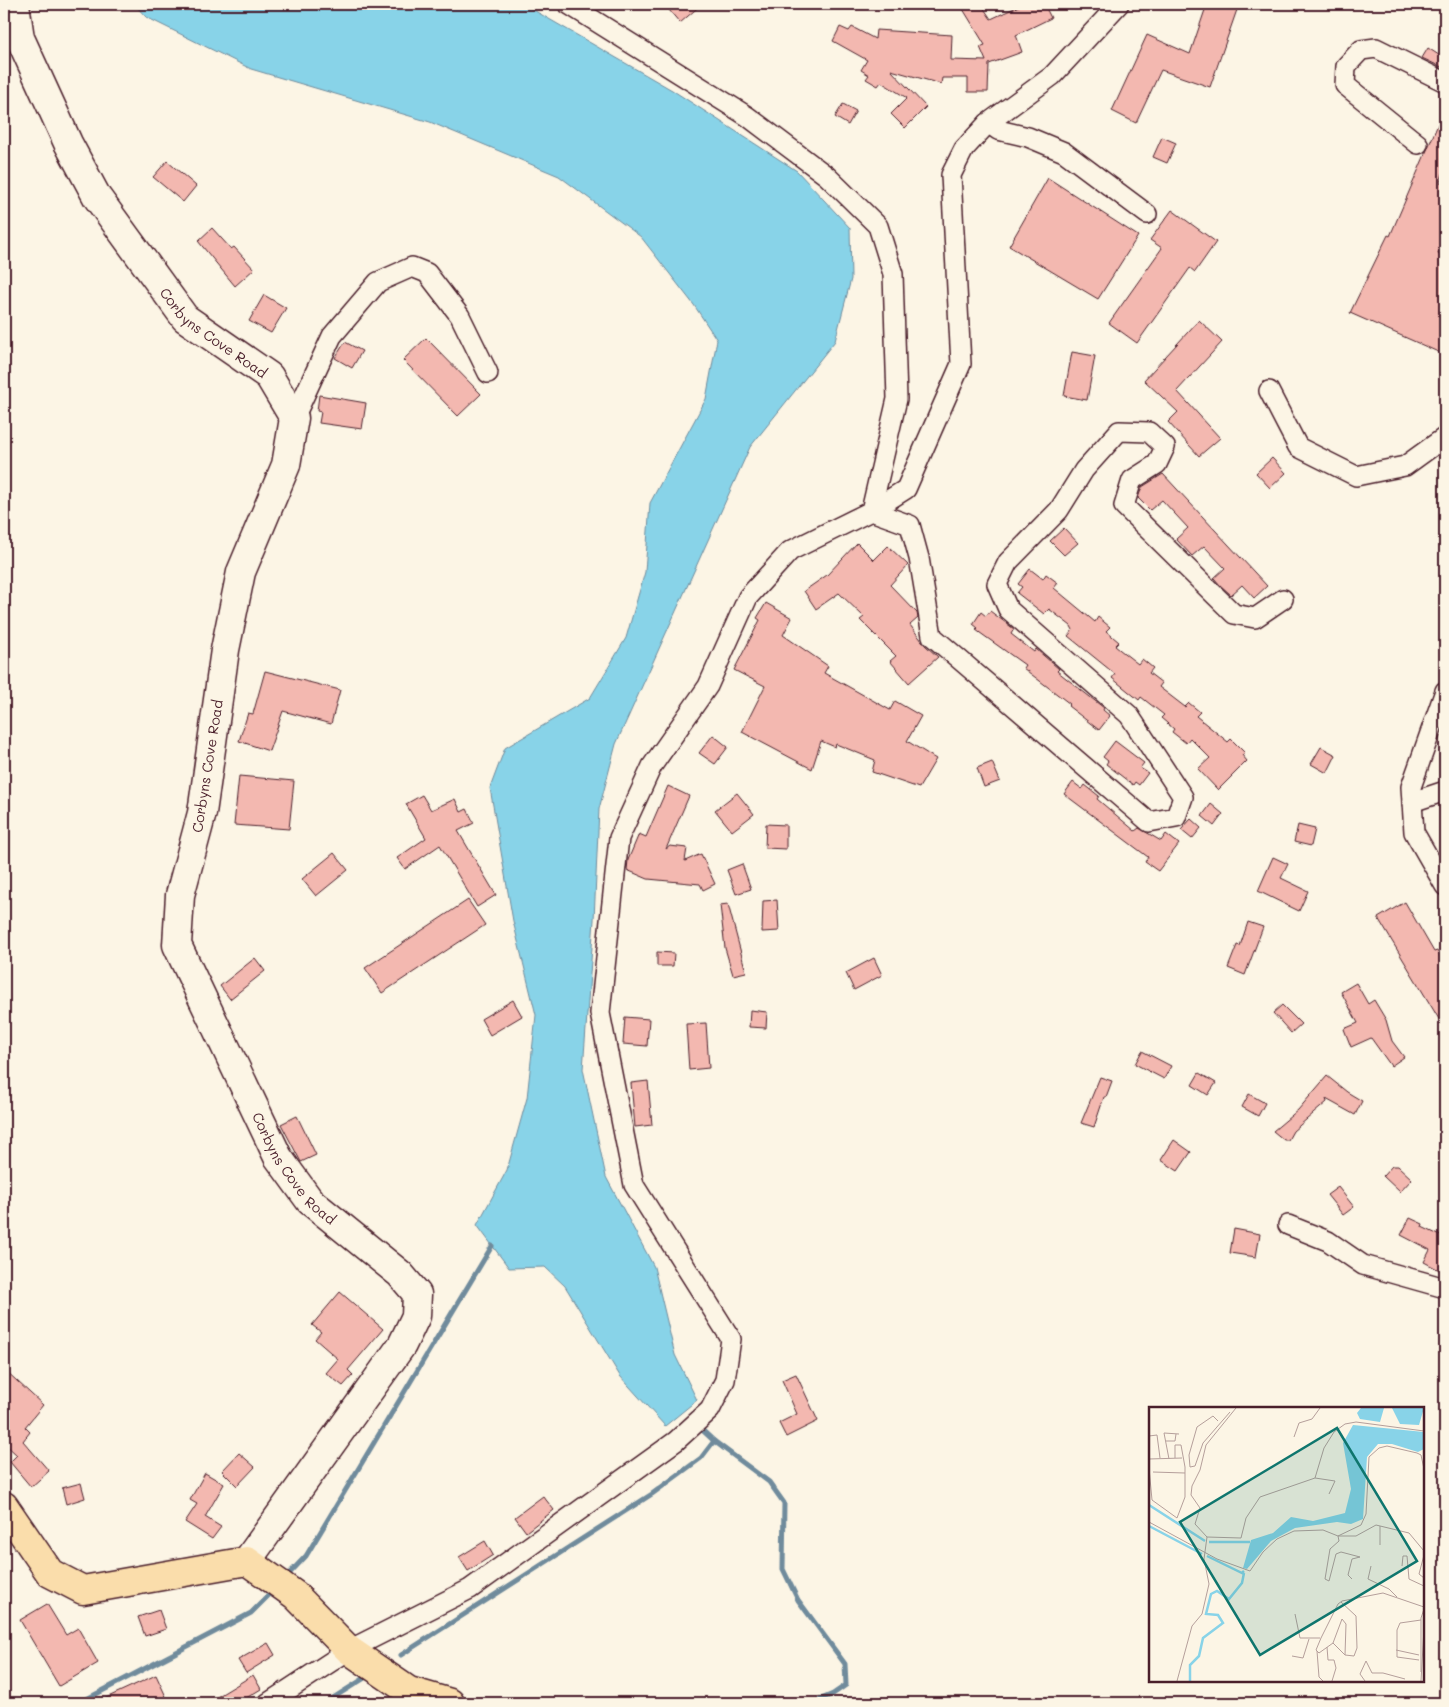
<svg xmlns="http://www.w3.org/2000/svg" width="1449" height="1707" font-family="Mali,sans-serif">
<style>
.water{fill:#88d3e8;stroke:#6f8b9c}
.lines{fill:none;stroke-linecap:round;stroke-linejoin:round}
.stream{stroke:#6f8b9c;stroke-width:5}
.building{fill:#f3b8b0;stroke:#4a1f2b}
.minor-casing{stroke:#4a1f2b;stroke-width:22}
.secondary-casing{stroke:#4a1f2b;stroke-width:31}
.primary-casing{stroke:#4a1f2b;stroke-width:31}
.minor{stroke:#fcf5e5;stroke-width:19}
.secondary{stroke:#fcf5e5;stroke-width:28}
.primary{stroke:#faddab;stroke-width:28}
.labels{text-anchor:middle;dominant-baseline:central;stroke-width:4;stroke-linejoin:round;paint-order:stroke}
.street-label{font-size:14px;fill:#4a1f2b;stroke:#fcf5e5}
.inset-river{fill:none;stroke:#88d3e8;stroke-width:2.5}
.inset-road{fill:none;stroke:#b59f9b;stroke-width:1}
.view{fill:#0f766e;fill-opacity:0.15;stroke:#0f766e;stroke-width:2.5}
.inset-edge{fill:none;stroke:#4a1f2b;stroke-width:2.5}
</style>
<rect width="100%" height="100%" fill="#fcf5e5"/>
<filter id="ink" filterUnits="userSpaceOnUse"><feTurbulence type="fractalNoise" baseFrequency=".02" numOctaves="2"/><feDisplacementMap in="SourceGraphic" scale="10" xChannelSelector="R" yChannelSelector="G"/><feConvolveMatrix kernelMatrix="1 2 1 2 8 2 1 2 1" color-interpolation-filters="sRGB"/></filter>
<g filter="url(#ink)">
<path class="water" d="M134,4h389l149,86 125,81 53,57 1,51 -16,62 -85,106 -134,297 -17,65 -5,111 -11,149 23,108 48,90 21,88 22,45 -32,26 -45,-50 -55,-90 -20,-19 -36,1 -32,-43 30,-55 20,-72 9,-83 -23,-94 -23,-133 15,-40 85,-50 36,-60 19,-66 5,-69 56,-104 11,-59 -23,-35 -53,-68 -82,-61 -129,-54 -179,-53 -105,-52z"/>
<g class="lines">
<g class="stream">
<path d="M714,1441l55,41 15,21 -1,66 15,31 47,64 1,21 -13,9 -21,9"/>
<path d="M285,1578l21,-22 186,-310"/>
<path d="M401,1655l251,-161 49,-36 13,-17 -14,-13"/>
<path d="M79,1703l172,-90 23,-23"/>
<path d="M325,1703l46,-29"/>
</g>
</g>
<g class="building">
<path d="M664,4h38l-22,19z"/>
<path d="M971,4h10l10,15 32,-15h21l7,14 -35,17 6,17 -33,12 -1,28h-20v-14h-26l-1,6 -50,-14 35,37 -21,21 -14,-14 16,-16 -26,-16 -3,4 -12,-7 3,-4 -8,-5 6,-10 -34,-19 7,-14 9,4 3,-4 23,12 1,-9 76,5 -1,25 35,1 -6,-14 5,-2 -22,-36z"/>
<path d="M1207,4h32l-29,83 -49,-17 -25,53 -24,-12 35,-76 43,19z"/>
<path d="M1428,48l17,11 -4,8 -19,-9z"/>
<path d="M843,104l13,7 -8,14 -13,-8z"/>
<path d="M1445,108v60l-5,14 5,2v52l-7,18 7,4v97l-95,-42 38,-78 2,1z"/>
<path d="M1162,137l14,6 -9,20 -14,-6z"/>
<path d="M167,161l29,25 -13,16 -30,-25z"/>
<path d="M1048,178l90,58 -40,63 -89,-53z"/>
<path d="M1172,210l44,32 -21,30 -5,-4 -53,75 -28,-20 53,-75 -12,-8z"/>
<path d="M212,228l19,21 3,-2 20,22 -19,17 -37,-45z"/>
<path d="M264,295l22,13 -15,25 -22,-12z"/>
<path d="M1199,320l23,22 -45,49 43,47 -21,18 -31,-34 10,-10 -34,-32z"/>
<path d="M426,338l55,56 -23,22 -55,-56z"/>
<path d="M345,342l17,9 -10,17 -17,-10z"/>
<path d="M1072,352l23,4 -8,44 -23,-4z"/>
<path d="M319,395l47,8 -4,26 -43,-6 2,-11 -4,-1z"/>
<path d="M1272,458l14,15 -16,15 -14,-15z"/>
<path d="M1163,474l104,112 -13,12 -12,-13 -11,10 -11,-10 -6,-7 11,-10 -21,-22 -12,10 -16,-17 12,-11 -26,-28 -12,10 -12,-12 4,-11z"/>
<path d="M1064,528l14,15 -14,12 -14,-14z"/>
<path d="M857,543l17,17 14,-14 20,19 -18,20 27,28 1,5 -8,7 15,20 13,12 -29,26 -19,-22 6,-5 -36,-36 4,-3 -25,-24 -23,16 -12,-18 23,-16z"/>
<path d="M1030,569l13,10 3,-5 12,9 -4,5 41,34 3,-5 12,10 -4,4 13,11 -4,4 23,18 4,-5 11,9 -4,5 13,10 -3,4 26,20 4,-4 11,9 -4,4 32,26 3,-3 14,14 -3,2 5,6 -29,29 -20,-21 12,-11 -20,-20 -4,5 -14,-11 2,-3 -13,-11 3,-3 -23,-18 -2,3 -27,-22 3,-4 -47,-38 5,-6 -2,-4 -22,-17 -5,5 -27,-21 5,-6 -4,-3z"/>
<path d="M766,603l26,15 -9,17 45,31 -4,7 66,37 5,-9 26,15 -14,25 29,18 -17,29 -47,-16 3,-12 -39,-16 -1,3 -14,-6 -9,28 -70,-37 23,-46 -31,-16 26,-50 -3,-2z"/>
<path d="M990,611l24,18 -3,5 23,18 2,-3 23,20 -2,2 47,37 -1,2 7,6 -11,14 -31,-24 2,-2 -47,-36 2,-3 -49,-35 2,-2 -5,-4 8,-12 5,4z"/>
<path d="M265,671l75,19 -9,34 -48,-13 -14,40 -30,-10 9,-28 5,1z"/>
<path d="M713,735l15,12 -13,17 -16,-11z"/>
<path d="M1115,741l29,22 -4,5 8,5 -9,12 -4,-3 -2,3 -27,-21 2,-3 -5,-4z"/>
<path d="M1321,747l15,8 -9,18 -16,-9z"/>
<path d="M992,762l8,19 -16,6 -7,-19z"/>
<path d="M239,776l55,5 -5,48 -55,-4z"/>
<path d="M1073,782l9,7 3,-4 14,11 -2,3 38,32 4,-3 22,13 5,-7 13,10 -21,27 -13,-9 3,-5 -84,-63z"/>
<path d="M668,786l21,10 -23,53 4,-3 17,2 -2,13 16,-7 14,30 -12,6 -3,-6 -52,-5 -21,-9 1,-10 11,-26 7,3z"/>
<path d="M737,793l17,21 -22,17 -17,-21z"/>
<path d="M422,795l9,15 24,-11 6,13 6,-3 7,14 -16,8 38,64 -19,12 -37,-62 -35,24 -8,-11 29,-20 -20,-34z"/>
<path d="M1211,804l12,10 -9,12 -12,-10z"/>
<path d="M1191,819l10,9 -9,11 -11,-9z"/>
<path d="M766,824l20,1v24l-21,-1z"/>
<path d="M1298,825l17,4 -4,17 -17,-4z"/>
<path d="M334,853l14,17 -32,26 -14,-17z"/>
<path d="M1273,857l15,7 -7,14 27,13 -9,20 -41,-20z"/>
<path d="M742,864l9,25 -15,5 -9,-24z"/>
<path d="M468,900l17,25 -103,68 -17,-25z"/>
<path d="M777,900l2,31 -17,1 1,-31z"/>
<path d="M1405,902l29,50 3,-1 8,14v64l-67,-111z"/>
<path d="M728,904l18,68 -13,3 -8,-27 -5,-43z"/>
<path d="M1248,922l15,5 -18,48 -17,-7 9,-23 3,1z"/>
<path d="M657,952l17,1 -1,13h-16z"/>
<path d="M255,958l10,13 -35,28 -10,-13z"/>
<path d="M874,958l8,17 -28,15 -8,-17z"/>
<path d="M1356,983l12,21 6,-4 12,20 6,21 12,16 -13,9 -20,-28 -20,9 -7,-18 14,-6 -17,-31z"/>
<path d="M513,1000l9,16 -32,19 -9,-16z"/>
<path d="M1282,1005l19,19 -10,9 -18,-20z"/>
<path d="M750,1010l17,2 -1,16 -17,-1z"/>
<path d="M625,1017l24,2 -2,27 -24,-2z"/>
<path d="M706,1023l3,45 -20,2 -3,-46z"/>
<path d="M1142,1051l29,15 -7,13 -29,-15z"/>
<path d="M1199,1073l17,10 -8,12 -16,-10z"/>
<path d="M1327,1076l20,16 15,9 -7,14 -29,-16 1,3 -34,29 -5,9h-4l-11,-9 25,-21z"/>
<path d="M1100,1077l12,4 -6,16h-2l-10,30 -13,-4z"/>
<path d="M648,1081l4,44 -17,2 -4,-44z"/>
<path d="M1249,1094l16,9 -7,13 -16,-9z"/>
<path d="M297,1116l19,39 -15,7 -20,-38z"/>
<path d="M1174,1140l17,12 -13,19 -17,-11z"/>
<path d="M1392,1166h6l14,13 -12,13 -17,-16z"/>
<path d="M1338,1187l16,20 -11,8 -16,-20z"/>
<path d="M1410,1218l13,6 -1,3 23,11v35l-21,-11 6,-12 -29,-15z"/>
<path d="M1234,1229l26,5 -4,23 -26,-4z"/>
<path d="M340,1292l43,37 -35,41 5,5 -10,11 -17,-13 12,-14 -23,-20 6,-7 -9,-7z"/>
<path d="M4,1369l39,36 -18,22 5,5 -7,9 26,30 -18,16 -21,-25 7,-7 -13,-12z"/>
<path d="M796,1374l22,47 -32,16 -7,-14 18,-9 -15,-34z"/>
<path d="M239,1453l16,14 -18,19 -15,-15z"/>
<path d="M205,1473l19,11 -19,33 16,10 -9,12 -27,-17 12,-18 -7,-4z"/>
<path d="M81,1483l4,15 -19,6 -4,-16z"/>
<path d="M543,1496l11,14 -28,22 -11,-15z"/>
<path d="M485,1541l8,14 -25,16 -9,-14z"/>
<path d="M47,1604l19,31 12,-7 20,35 -39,23 -39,-66z"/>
<path d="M159,1610l7,19 -21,7 -7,-19z"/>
<path d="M268,1643l7,12 -29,18 -8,-13z"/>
<path d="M156,1675l13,28h-74z"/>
<path d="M253,1675l8,14 -23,14h-31z"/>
</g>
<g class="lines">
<g class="minor-casing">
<g id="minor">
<path d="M1119,4l-67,72 -64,47 -24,26 -13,26 10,189 -55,125 -35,22 39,14 9,33 13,78 217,186 27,-5 7,-20 -54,-82 -121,-106 -11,-25 11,-22 51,-52 25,-40 35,-39 30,1 16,15 -8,17 -25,16 -8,26 110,108 21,4 28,-19"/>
<path d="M988,123l10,7 30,7 36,15 83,62"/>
<path d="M1418,144l-73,-59 1,-19 15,-16 15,-2 69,34"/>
<path d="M1269,391l29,56 58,29 49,-10 40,-29"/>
<path d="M294,418l38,-82 46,-54 34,-15 15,6 33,43 28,57"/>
<path d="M1445,691l-34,96 3,45 31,54"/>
<path d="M1412,802l33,-11"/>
<path d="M1288,1225l40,16 35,24 82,23"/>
<path d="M268,1703l81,-53 121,-61 206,-148 34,-31 15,-30 6,-41 -97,-154 -34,-172 19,-175 33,-72 56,-80 40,-89 42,-46 81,-40 26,-112 -4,-125 -15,-48 -51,-50 -80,-60 -179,-112"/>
</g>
</g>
<g class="secondary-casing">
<g id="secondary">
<path id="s1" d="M15,4l5,34 48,105 29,54 88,121 84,58 25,42 -8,47 -45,107 -16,78 -23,163 -22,82 -3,50 101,212 32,44 90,73 17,20 -1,22 -14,29 -155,216"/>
</g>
</g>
<g class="primary-casing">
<path id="primary" d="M4,1506l46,67 33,17 164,-29 48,34 54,55 60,41 41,12"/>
</g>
<use href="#minor" class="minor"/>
<use href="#secondary" class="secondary"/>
<use href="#primary" class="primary"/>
</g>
</g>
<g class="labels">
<g class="street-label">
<text stroke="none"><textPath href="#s1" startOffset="392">Corbyns Cove Road</textPath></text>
<text transform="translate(207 766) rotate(-81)">Corbyns Cove Road</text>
<text stroke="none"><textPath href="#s1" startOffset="1308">Corbyns Cove Road</textPath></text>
</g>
</g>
<g transform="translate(1149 1407)">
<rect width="275" height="275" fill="#fcf5e5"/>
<path d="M212,1h23l-4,14 -20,-3 -3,-6zM243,1h32l-5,17 -19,-1zM204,18l71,7v17l-6,3 -26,-8h-14l-11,13 -4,62 -12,5 -14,-2 -42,6 -24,13 -24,28 -4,-1 8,-28 22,-7 18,-16 22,4 32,-8 6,-24 -8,-46z" fill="#88d3e8"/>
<path class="inset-river" d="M0,98l56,36M0,119l53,28M60,135h41M58,149l35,17 2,-2M41,274v-16l9,-9 4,-18 20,-15 -5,-8 -12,-1 5,-20 6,-3 12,8 13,-16 2,-10"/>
<path class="inset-road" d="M69,14l-5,-5 -16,11 -8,28 1,12 5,-1 8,-23 27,-31M0,29l8,-1 3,23M145,30l5,-14 13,-4 8,-11M17,34h9l1,-7M0,52l33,-1M20,52l-5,-26 15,1M0,61l3,32 25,18 8,-21v-30l-4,-22h-6v13M4,65l32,1M166,71l20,3 -6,13M0,115l68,37 33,12 13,-19 14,-13 17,-8 29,-1 15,6 23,-11 5,-11 3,-57 10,-9 8,-2 30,7 4,2 3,14M231,119v19M58,130l34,1 5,-20 14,-21 55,-19 9,-30 10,-16 11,-8 11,-2 68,9M275,148l-5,19 5,4M222,159l-3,13 21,10 8,8M253,159l1,-10h4l2,23 15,7M203,172l-4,-4 4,-16 8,-2 -19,-5 -5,2 -7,27 -4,-2 5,-30 9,-8 -1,-5h18l20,-11 33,8 15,18M192,195l15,14 1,32 -3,8 -9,-1 1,-31 -4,-5 -9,24 -14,10 -3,-3 5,-12 17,-34 4,-3 41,-8 41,14M146,207l5,24h20M184,236l12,12M178,240l1,13h6l2,8 -4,13M247,243l23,5M168,244l2,26 4,4M143,249l11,2 6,-19M270,253l-22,-3v-27l3,-7 21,-3M272,265v-54l3,-9M28,274l15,-55 10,-12 7,-30 -5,-25 3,-22 -12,-13 5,-16 -9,-13 1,-9 8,-16 6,-25 30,-37M216,274l-5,-7 6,-13 6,12h11l22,6M272,274l3,-53"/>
<path class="view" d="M188,21l80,133 -157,94 -80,-133z"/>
<rect width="275" height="275" class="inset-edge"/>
</g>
<rect width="1449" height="1707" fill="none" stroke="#fcf5e5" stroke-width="20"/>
<rect x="10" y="10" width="1429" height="1687" fill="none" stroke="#4a1f2b" stroke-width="2" filter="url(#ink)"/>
</svg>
